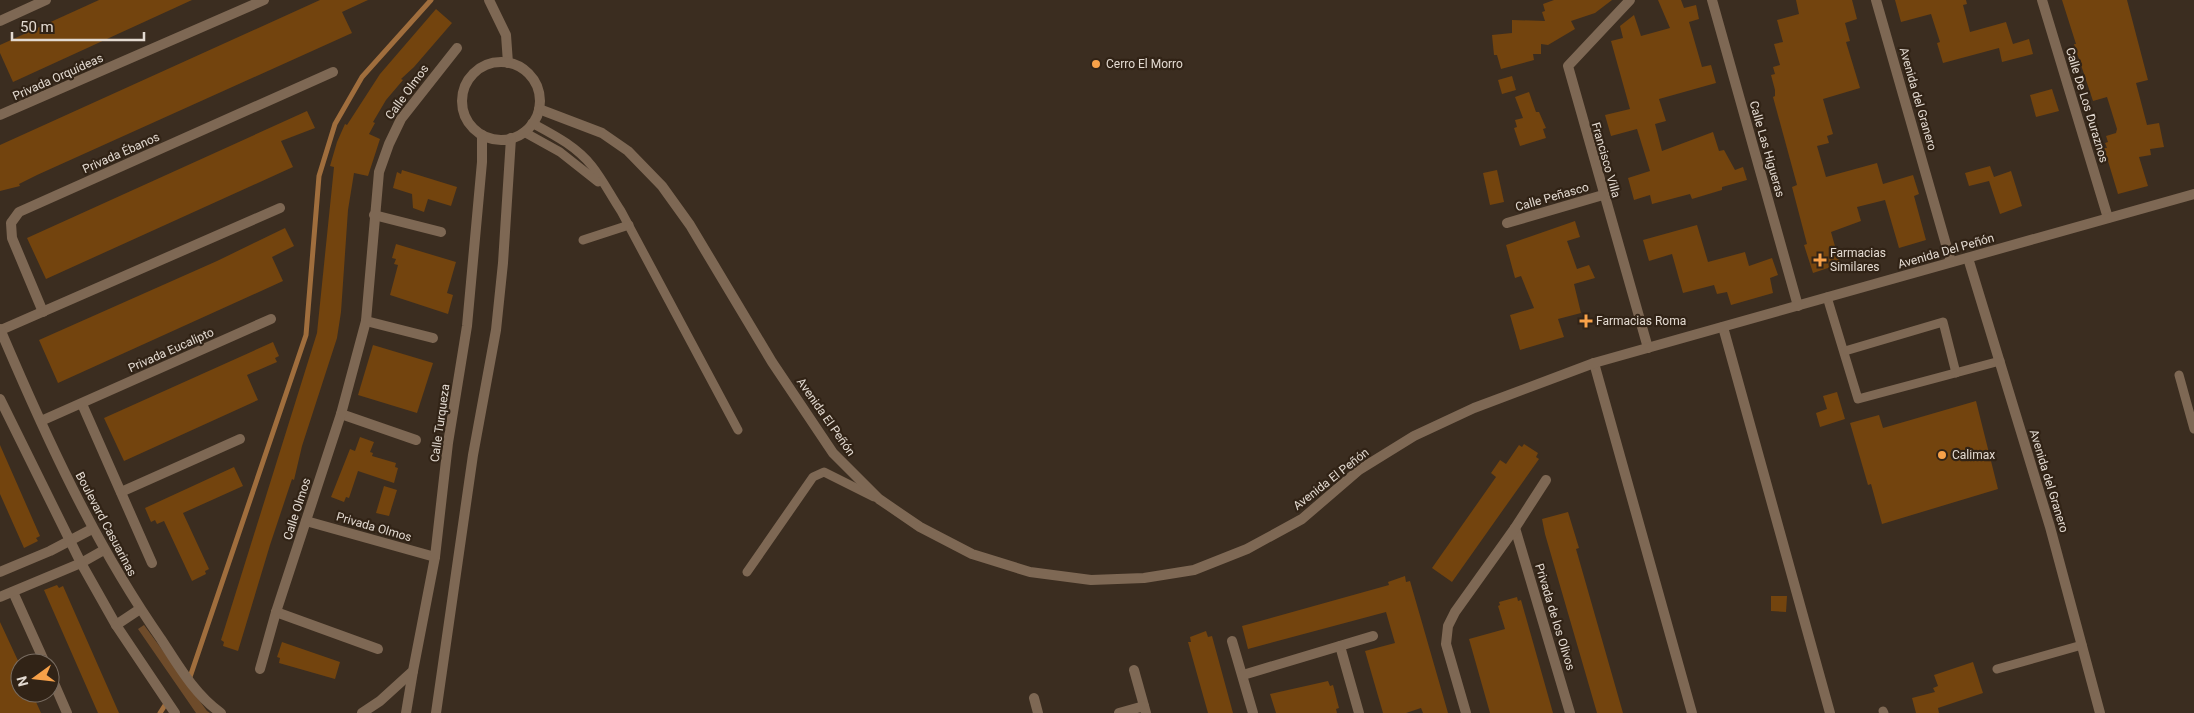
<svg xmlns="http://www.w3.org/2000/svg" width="2194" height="713" font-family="Roboto,sans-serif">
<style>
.green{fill:#6e4b2a}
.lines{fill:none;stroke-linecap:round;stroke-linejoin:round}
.stream{stroke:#a06e3d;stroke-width:5}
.building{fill:#73440e}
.service{stroke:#7e6854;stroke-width:9}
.minor{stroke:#7e6854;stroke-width:10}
.tertiary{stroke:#7e6854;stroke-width:10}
.poi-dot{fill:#f7a149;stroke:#312316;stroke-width:2}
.labels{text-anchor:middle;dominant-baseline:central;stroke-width:4.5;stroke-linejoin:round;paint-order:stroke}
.poi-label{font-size:12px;fill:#e3dad1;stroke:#312316;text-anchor:start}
.street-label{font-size:12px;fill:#e3dad1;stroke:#312316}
</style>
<rect width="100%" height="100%" fill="#3b2d20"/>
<path class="green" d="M144,625l63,86 3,2h-14l-58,-84z"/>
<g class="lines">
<g class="stream">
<path d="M189,680l117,-345 13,-159 16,-52 27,-47 69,-77"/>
<path d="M160,713l7,-11"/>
</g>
</g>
<g class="building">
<path d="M99,0h93l-179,82 -13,-29v-8z"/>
<path d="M320,0h48l-26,12 10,21 -315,142 -18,9 1,2 -20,5v-46z"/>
<path d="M1554,0h58l-17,13 -24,8 4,8 -27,16 -7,-1v10h-8l1,6 -33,9 -4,-14h-3l-2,-20 20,-2v-13l33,1 -3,-9 3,-1 -2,-7z"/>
<path d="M1658,0h23l3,8 12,-3 3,14 -10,3 13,45 9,-2 5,18 -57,16 7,22 -11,3 7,27 51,-19 6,19 5,-1 11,20 8,-3 4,13 -25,7v3l-30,9 -2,-5 -38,10 -2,-9 -16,5 -6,-22 22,-7 -13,-42 -26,7 -6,-21 25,-6 -19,-68 12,-3 -3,-12 14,-11 7,21 29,-8z"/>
<path d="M1796,0h56l5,19 -12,4 5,18 -4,1 14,46 -37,11 10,35 -6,2 2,7 -12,3 9,31 51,-14 6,21 30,-9 6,19 -5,2 12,44 -27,8 -14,-48 -28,7 4,14 -30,11 9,32 -27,9 -9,-28 3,-1 -15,-57 5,-2 -24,-88 2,-1v-6l-4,-15 4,-1 -2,-7 7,-2 -6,-21 9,-2 -6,-22 22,-6z"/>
<path d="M1895,0h71l1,4 -4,1 7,27 36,-10 7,22 16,-5 4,15 -31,8 -3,-14 -56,15 -6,-20 3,-1 -9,-28 -30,8z"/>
<path d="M2062,0h65l21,80 -12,3 11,42 12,-2 5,24 -14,2 1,6 -12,2 9,29 -30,8 -14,-46h3l-2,-5 3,-1 -2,-6 10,-3 1,-4 -10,-32 -14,4 -19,-57h2z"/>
<path d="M436,9l16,14 -38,44 -13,12 2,1 -17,20 -13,22 2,1 -6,11 11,5 -12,37 -14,-3 -6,37 -7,102 -4,26 -35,108 -8,34 -2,-1 -22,66 -32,106 -15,-5 1,-4 -3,-2 96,-307 17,-166 -4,-1 7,-24 8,-18 2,1 33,-51z"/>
<path d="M1512,76l4,14 -14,4 -4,-14z"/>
<path d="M2052,89l7,22 -23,6 -6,-22z"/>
<path d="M1529,92l7,20h3l7,16 -3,1 3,9 -26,8 -6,-18 3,-1 -2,-7 8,-2 -8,-21z"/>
<path d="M307,111l8,17 -34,13 12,26 -247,112 -19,-41z"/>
<path d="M1990,166l4,11 17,-6 11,35 -22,8 -11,-33 -20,5 -4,-13z"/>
<path d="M402,170l55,17 -6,19 -23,-7 -4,13 -11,-4 -1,-14 -19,-6 4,-16 4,2z"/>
<path d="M1497,170l7,32 -14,3 -7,-32z"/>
<path d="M1575,221l5,16 -13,4 10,28 12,-4 6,13 -21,6 7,29 -23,6 6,18 -44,13 -10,-35 24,-7 -13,-32 -6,2 -9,-33z"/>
<path d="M1697,225l11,37 37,-10 4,14 23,-8 6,17 -8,3 3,15 -42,12 -4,-13 -10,2 -3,-9 -31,8 -11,-39 -23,7 -6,-21z"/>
<path d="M285,228l9,18 -22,11 11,24 -225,102 -19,-43 178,-79z"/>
<path d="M396,244l60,18 -9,31 6,2 -5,19 -58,-19 8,-30 -4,-1 2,-5 -4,-1z"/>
<path d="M273,342l6,14 -4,2 2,4 -30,13 11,25 -134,61 -20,-43z"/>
<path d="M373,345l60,18 -16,50 -59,-18z"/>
<path d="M1837,392l8,27 -25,8 -4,-14 11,-4 -4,-13z"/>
<path d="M1976,401l22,88 -116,35 -11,-40 -3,1 -18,-62 29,-8 4,13z"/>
<path d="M360,437l14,5 -4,10 3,1 -1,3 24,7 -1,4 3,1 -4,15 -36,-12 -9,27 -3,-1 -2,5 -13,-5 19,-48 5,2z"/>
<path d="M1524,444l14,9 -2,4 3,2 -87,123 -20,-14 64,-91 -5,-4 9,-13 6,4 13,-19 3,2z"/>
<path d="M0,445l40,91 -4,2 2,3 -14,7 -24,-54z"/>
<path d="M234,467l9,19 -60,27 26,56 -4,2 1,3 -14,7 -28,-60 -7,3 -2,-4 -4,2 -6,-14z"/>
<path d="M384,486l13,4 -8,26 -13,-3z"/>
<path d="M1568,512l11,36 -3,1 47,164h-26l-52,-179 -3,-15z"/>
<path d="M1405,576l1,6 4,-1 38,132h-25l-2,-5 -15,5h-23l-18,-62 30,-8 -9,-31 -138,37 -6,-23 147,-41 -1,-3z"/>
<path d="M57,585l2,3 4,-2 56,127h-21l-54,-123z"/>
<path d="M1771,596h16l-1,16 -15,-1z"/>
<path d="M1517,597l1,4 3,-1 32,113h-63l-21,-74 36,-10 -7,-23 2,-1 -1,-3z"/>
<path d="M0,622l20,43v28h12l9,20h-41z"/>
<path d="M1206,631l2,6 4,-1 21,77h-25l-20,-71h3l-1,-5z"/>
<path d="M282,642l58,20 -5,17 -56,-16 1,-5 -3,-1z"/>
<path d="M1973,662l10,31 -45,15 1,5h-23l-4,-15 23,-6 -2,-4 5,-2 -4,-11z"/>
<path d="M1328,681l2,5 3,-1 6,23 -3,1 1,4h-61l-6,-19z"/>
</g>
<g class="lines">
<g class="service">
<path d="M532,123c22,12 44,23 60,43 11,14 19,30 29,45l117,219"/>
<path d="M524,132l36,20 38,30"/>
<path d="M583,240l46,-15"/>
<path d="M1827,297l31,102 142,-38"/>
<path d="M1845,351l98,-29 13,51"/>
<path d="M2179,375l15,54"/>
<path d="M747,572l66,-95 11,-5 50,25"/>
<path d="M1997,669l85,-24"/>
<path d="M1883,711l1,2"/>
</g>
<g class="minor">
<path d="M489,0l17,35 2,28"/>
<path d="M1630,0l-62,66 80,282"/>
<path d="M1712,0l86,306"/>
<path d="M1876,0l75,262"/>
<path d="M2042,0l66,218"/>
<path d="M0,21l46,-21"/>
<path d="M0,115l264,-115"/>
<path d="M374,215l67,17"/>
<path d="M1507,223l96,-28"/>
<path d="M1968,258l82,269 50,186"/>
<path d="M43,312l-31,-74 -1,-15 8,-11 314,-140"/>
<path d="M366,321l67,17"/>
<path d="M1723,327l107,386"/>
<path d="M1,330l279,-122"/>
<path d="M1594,363l98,350"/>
<path d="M82,404l70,159"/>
<path d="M341,414l75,26"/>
<path d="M41,421l230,-102"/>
<path d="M121,492l119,-53"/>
<path d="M306,521l129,36"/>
<path d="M1515,528l55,185"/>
<path d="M0,572l50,-21 42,-22"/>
<path d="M13,592l32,71"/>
<path d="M0,597l81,-34 23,-13"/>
<path d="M276,612l102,37"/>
<path d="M1232,641l21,72"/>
<path d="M1340,646l19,67"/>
<path d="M260,669l16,-57 65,-198 25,-93 13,-149 10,-28 12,-25 56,-71"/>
<path d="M1134,670l12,43"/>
<path d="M50,674l17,39"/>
<path d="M1243,675l130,-39"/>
<path d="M1034,698l4,15"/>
<path d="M406,713l7,-42"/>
<path d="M1119,713l25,-7"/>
<path d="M1466,713l-20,-69 2,-18 7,-14 60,-84 31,-48"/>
</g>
<g class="tertiary">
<circle cx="501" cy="101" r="39"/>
<path d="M539,109l63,24 26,18 34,35 28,39 82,137 61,91 46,46 41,28 52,27 58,18 61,8 53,-2 50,-8 53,-21 55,-30 57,-49 55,-34 60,-28 120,-45 600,-169"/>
<path d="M0,329c46,108 94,214 161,310 17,26 34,56 60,74"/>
<path d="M0,399l81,164 35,62 59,88"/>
<path d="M116,625l24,-16"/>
<path d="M362,713l18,-12 33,-30 22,-114 13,-114 19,-117 15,-164v-27"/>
<path d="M436,713l37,-258 23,-125 7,-67 8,-125"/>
</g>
</g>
<g class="poi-dot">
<circle cx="1096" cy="64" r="5"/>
<path d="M1817.5 252.5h5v5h5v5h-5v5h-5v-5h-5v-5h5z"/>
<path d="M1583.5 313.5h5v5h5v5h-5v5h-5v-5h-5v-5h5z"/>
<circle cx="1942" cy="455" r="5"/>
</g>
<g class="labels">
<g class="poi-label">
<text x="1106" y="64">Cerro El Morro</text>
<text x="1830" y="253">Farmacias<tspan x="1830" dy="14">Similares</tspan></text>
<text x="1596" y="321">Farmacias Roma</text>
<text x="1952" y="455">Calimax</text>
</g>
<g class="street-label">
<text transform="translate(58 77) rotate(-24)">Privada Orquídeas</text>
<text transform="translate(407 92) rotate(-54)">Calle Olmos</text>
<text transform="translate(1918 99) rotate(74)">Avenida del Granero</text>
<text transform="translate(2087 105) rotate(73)">Calle De Los Duraznos</text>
<text transform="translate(1767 149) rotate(74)">Calle Las Higueras</text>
<text transform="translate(121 153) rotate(-24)">Privada Ébanos</text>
<text transform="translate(1606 160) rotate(74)">Francisco Villa</text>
<text transform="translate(1552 197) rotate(-16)">Calle Peñasco</text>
<text transform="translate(1946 251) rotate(-16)">Avenida Del Peñón</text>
<text transform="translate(171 350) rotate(-24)">Privada Eucalipto</text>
<text transform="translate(826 417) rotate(55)">Avenida El Peñón</text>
<text transform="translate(440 423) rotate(-82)">Calle Turqueza</text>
<text transform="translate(1331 479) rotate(-38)">Avenida El Peñón</text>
<text transform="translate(2049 481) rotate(73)">Avenida del Granero</text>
<text transform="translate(297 509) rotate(-72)">Calle Olmos</text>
<text transform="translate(106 524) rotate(62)">Boulevard Casuarinas</text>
<text transform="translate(374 527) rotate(16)">Privada Olmos</text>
<text transform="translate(1555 617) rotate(73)">Privada de los Olivos</text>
</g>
</g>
<g transform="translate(35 678) rotate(255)"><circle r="24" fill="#312316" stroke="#786c61"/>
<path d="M0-4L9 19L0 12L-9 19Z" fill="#f7a149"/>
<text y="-8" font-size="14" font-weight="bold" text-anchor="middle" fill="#e3dad1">N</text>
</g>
<path d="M12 32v8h132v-8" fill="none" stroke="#e3dad1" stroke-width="2.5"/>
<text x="20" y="32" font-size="15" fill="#e3dad1" stroke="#312316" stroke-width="4" paint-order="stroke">50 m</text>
</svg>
